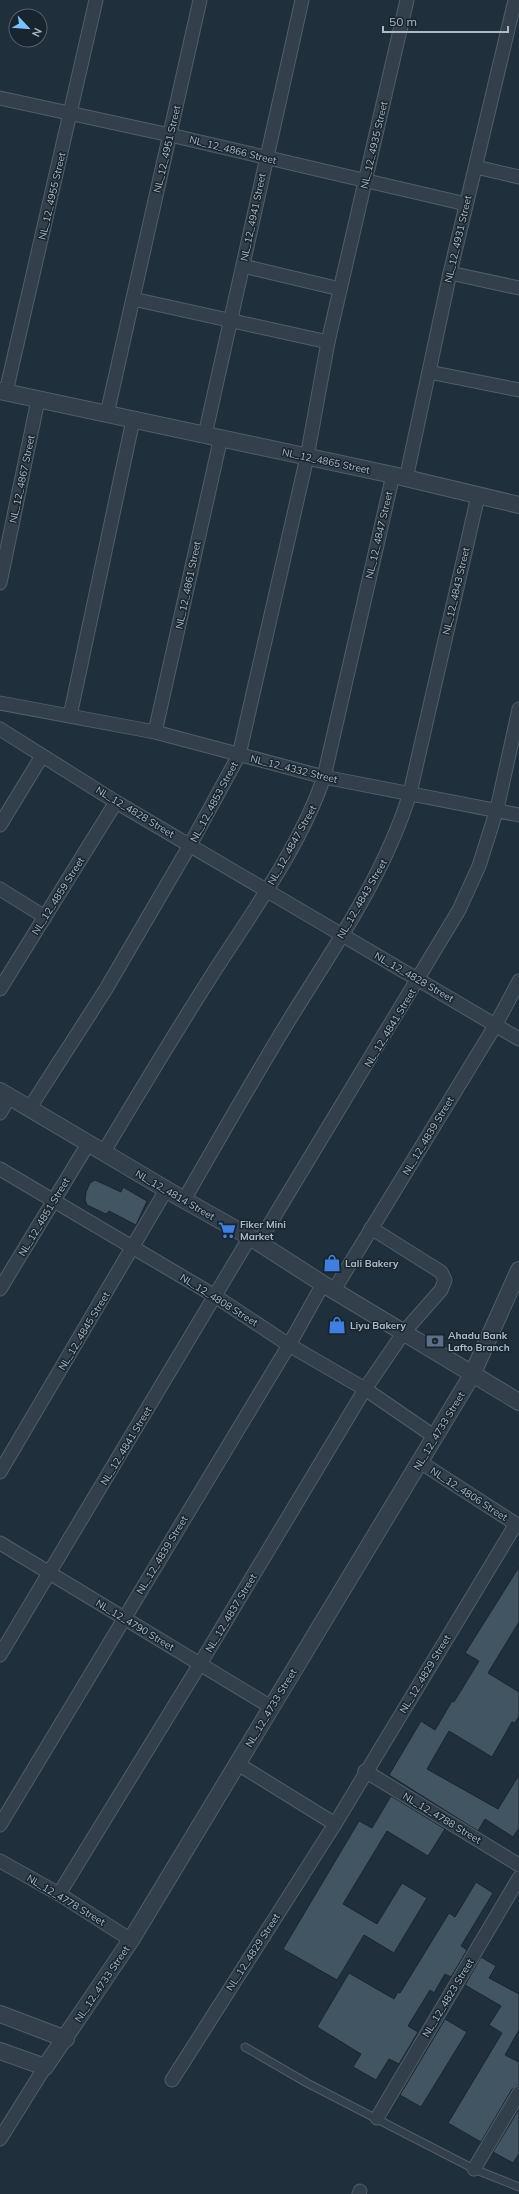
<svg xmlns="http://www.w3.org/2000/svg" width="519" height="2194" font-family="Mulish,sans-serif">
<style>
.building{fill:#425562;stroke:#1a2731}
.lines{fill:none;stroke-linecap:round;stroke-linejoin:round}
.service-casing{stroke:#505e68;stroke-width:9}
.minor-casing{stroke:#505e68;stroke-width:15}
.tertiary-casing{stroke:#505e68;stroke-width:18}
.service{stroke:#33404b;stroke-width:7}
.minor{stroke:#33404b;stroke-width:13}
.tertiary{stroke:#33404b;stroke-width:16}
.labels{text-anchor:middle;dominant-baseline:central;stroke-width:3;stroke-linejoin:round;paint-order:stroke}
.street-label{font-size:10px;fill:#adbbc7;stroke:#18252f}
.poi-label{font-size:10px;font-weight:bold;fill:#adbbc7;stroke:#18252f;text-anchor:start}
</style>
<rect width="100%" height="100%" fill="#1f2f3b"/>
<g class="building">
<path d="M95,1180l26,12 2,-5 24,14 -11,24 -27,-14 -3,3 -19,-9 -2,-5 1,-8 4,-9z"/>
<path d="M519,1567v55l-31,51 31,19v24l-4,7 -3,-1 -20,35 -43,-26 -22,38 71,40 21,-34v53l-6,9 -28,-18 -7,12 -89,-56 32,-54 14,9 17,-29 2,1 25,-41 -14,-8z"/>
<path d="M391,1796l54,33 -17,27 -41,-25 -44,73 34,20 25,-41 25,15 -33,55 -30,-18 -27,45 -54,-31 76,-128 13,7z"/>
<path d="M476,1882l17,11 -32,53 6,4 -16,27 -6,-3 -11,19 -4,-3 -22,36 10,6 -19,32 -10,-5 -13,21 -23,-13 8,-13 -44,-27 32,-54 45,26 4,-7 2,1 49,-80 6,4z"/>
<path d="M481,1957l15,9 -7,12 30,16v36l-14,25 14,7v23l-7,4 -31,53 -33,-19 54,-90 -13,-8 12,-19 -36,-21z"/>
<path d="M445,2019l22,13 -46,75 -21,-12z"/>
<path d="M519,2109v45l-6,9 -20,-11z"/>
</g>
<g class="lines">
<g class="service-casing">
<path id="service" d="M245,2047l62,36 167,86 45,18"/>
</g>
<g class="minor-casing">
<g id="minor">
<path d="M0,98l170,37 296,69"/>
<path d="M476,167l43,10"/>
<path d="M243,266l97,23"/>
<path d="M450,273l69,15"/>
<path d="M133,299l195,43"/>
<path d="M429,372l90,18"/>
<path d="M6,392l90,-392"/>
<path d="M107,414l93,-414"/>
<path d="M205,435l97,-435"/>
<path d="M406,479l44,-206 65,-273"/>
<path d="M0,583l38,-183"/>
<path d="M0,703l155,29 169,45 195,38"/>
<path d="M70,716l63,-296"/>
<path d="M0,729l116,73 403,237"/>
<path d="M155,732l66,-295"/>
<path d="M0,825l42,-69"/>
<path d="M0,889l45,28"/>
<path d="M0,989l116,-187"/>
<path d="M29,1109l77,-120 84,-144 49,-90 68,-298 21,-115 79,-342"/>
<path d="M0,1113l9,-16"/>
<path d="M103,1153c38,-63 76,-127 116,-189 39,-60 82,-120 105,-187l69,-302"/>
<path d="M0,1169l215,127 74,49 76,44 70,48"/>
<path d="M184,1200c36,-63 72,-126 110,-188 44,-70 91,-139 116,-219l68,-297"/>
<path d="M259,1242l200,-332 20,-44 18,-57 22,-100"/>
<path d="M0,1289l88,-145"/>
<path d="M334,1290l161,-264 24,-45"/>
<path d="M420,1462l99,64"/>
<path d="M0,1472l166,-282"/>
<path d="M0,1543l271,164"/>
<path d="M0,1655l250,-418"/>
<path d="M238,1764l97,60"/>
<path d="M365,1771l154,94"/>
<path d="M0,1825l289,-480 34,-61"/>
<path d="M0,1861l59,33 72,46"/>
<path d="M59,1894l141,-230 165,-275 39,-57 37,-42 4,-10 -4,-8 -70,-44"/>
<path d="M172,2080l163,-256 181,-300"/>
<path d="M377,2118l142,-240"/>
<path d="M0,2139l45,-72"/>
<path d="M474,2169l45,-76"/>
<path d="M359,2194l1,-3"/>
</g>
</g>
<g class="tertiary-casing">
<g id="tertiary">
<path d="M0,391l393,84 126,30"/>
<path d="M0,1091l184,109 66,37 73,47 196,118"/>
<path d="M0,2014l66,25"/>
<path d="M0,2051l45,16 86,-127 341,-565 47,-105"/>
</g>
</g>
<use href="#service" class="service"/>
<use href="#minor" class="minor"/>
<use href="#tertiary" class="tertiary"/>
</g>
<defs>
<g id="supermarket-bare" transform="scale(1.38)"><path d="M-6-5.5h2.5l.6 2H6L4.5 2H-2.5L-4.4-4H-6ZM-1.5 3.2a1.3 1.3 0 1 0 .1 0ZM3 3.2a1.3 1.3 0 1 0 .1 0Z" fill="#3f7fe0" stroke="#18252f" stroke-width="2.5" paint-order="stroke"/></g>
<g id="shop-bare" transform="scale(1.38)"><path d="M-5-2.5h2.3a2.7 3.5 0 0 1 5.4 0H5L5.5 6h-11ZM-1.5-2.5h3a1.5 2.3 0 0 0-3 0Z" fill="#3f7fe0" stroke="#18252f" stroke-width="2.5" paint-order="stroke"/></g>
<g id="bank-bare" transform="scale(1.38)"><path d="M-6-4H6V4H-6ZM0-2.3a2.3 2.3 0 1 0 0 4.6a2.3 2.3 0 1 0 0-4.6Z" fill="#5c6f8a" stroke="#18252f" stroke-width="2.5" paint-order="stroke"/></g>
</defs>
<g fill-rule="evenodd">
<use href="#supermarket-bare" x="227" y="1230"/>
<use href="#shop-bare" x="332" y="1263"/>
<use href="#shop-bare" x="337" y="1325"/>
<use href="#bank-bare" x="435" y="1341"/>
</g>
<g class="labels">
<g class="street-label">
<text transform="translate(374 145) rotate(-77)">NL_12_4935 Street</text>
<text transform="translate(167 149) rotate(-77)">NL_12_4951 Street</text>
<text transform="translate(233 150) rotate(14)">NL_12_4866 Street</text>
<text transform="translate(52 196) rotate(-77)">NL_12_4955 Street</text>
<text transform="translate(253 217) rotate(-78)">NL_12_4941 Street</text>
<text transform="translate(458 239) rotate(-77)">NL_12_4931 Street</text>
<text transform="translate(326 461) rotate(12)">NL_12_4865 Street</text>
<text transform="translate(22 479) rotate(-78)">NL_12_4867 Street</text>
<text transform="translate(379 535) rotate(-77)">NL_12_4847 Street</text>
<text transform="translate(188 585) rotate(-78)">NL_12_4861 Street</text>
<text transform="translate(456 591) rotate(-77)">NL_12_4843 Street</text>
<text transform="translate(294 769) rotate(14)">NL_12_4332 Street</text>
<text transform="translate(214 802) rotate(-62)">NL_12_4853 Street</text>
<text transform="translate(135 812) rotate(31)">NL_12_4828 Street</text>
<text transform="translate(292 845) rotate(-61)">NL_12_4847 Street</text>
<text transform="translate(58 896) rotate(-58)">NL_12_4859 Street</text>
<text transform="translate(362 899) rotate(-60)">NL_12_4843 Street</text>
<text transform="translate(414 977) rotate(30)">NL_12_4828 Street</text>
<text transform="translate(390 1028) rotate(-59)">NL_12_4841 Street</text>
<text transform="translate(428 1136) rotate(-59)">NL_12_4839 Street</text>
<text transform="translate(175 1195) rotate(30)">NL_12_4814 Street</text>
<text transform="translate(44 1217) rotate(-59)">NL_12_4851 Street</text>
<text transform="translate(219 1300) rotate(32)">NL_12_4808 Street</text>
<text transform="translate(84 1331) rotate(-59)">NL_12_4845 Street</text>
<text transform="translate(439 1431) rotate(-59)">NL_12_4733 Street</text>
<text transform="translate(126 1446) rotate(-59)">NL_12_4841 Street</text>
<text transform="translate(469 1494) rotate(33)">NL_12_4806 Street</text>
<text transform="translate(162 1555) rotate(-59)">NL_12_4839 Street</text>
<text transform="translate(231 1613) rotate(-59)">NL_12_4837 Street</text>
<text transform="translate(135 1625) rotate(31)">NL_12_4790 Street</text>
<text transform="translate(425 1674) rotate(-59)">NL_12_4829 Street</text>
<text transform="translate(271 1708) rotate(-59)">NL_12_4733 Street</text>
<text transform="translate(442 1818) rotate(31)">NL_12_4788 Street</text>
<text transform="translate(66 1900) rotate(31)">NL_12_4778 Street</text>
<text transform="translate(253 1952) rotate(-57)">NL_12_4829 Street</text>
<text transform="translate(102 1984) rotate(-56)">NL_12_4733 Street</text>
<text transform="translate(448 1998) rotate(-59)">NL_12_4823 Street</text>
</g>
<g class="poi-label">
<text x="240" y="1224">Fiker Mini<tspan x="240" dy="12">Market</tspan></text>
<text x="345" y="1263">Lali Bakery</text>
<text x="350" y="1325">Liyu Bakery</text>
<text x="448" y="1335">Ahadu Bank<tspan x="448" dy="12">Lafto Branch</tspan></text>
</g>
</g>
<g transform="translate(28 28) rotate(116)"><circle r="19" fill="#18252f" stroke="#54616c"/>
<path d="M0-3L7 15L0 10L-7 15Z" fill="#7ac1ff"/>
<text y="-6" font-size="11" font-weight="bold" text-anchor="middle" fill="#adbbc7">N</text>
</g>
<path d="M383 26v6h125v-6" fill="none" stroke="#adbbc7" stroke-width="2"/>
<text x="389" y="26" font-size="12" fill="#adbbc7" stroke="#18252f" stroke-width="3" paint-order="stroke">50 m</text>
</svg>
